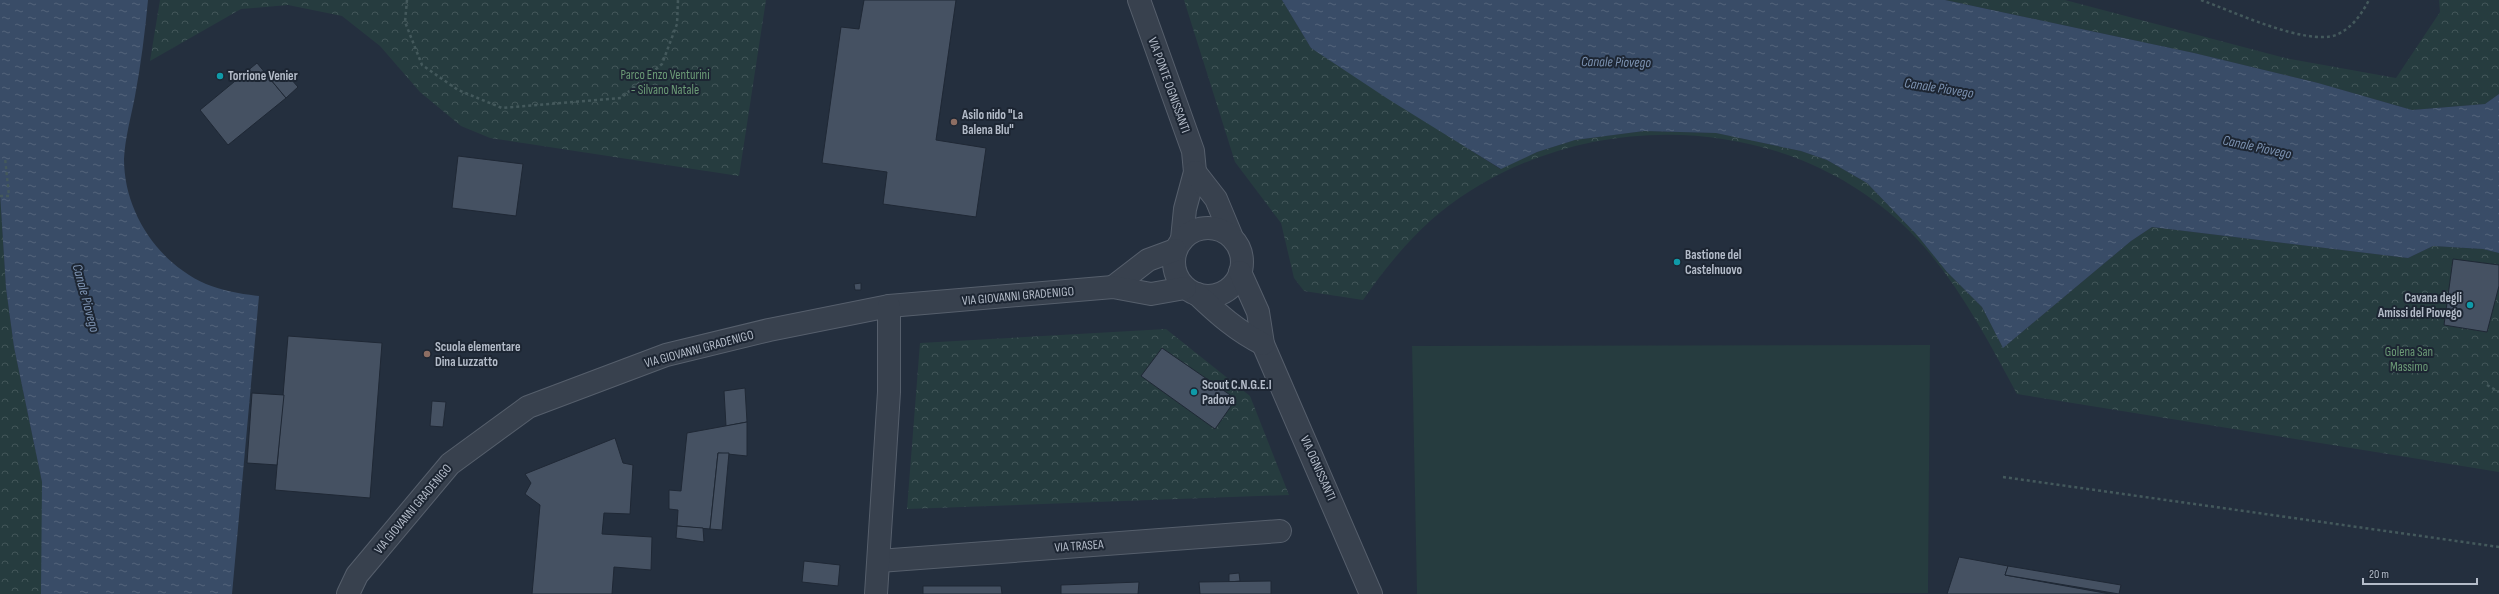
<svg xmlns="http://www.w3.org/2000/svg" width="2499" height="594" font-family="'Sofia Sans Condensed',sans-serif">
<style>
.forest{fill:url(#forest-crowns)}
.pitch{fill:#263c3f}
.water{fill:url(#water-ripples)}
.building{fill:#455162;stroke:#1f2835}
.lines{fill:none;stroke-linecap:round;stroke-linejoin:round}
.minor-casing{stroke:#565f6c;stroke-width:24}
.path{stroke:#44595c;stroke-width:2.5;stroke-dasharray:3 3;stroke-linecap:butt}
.minor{stroke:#38414e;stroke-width:22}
.culture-dot{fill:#0f9aa8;stroke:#1d2633;stroke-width:1.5}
.education-dot{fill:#8d6e63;stroke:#1d2633;stroke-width:1.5}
.labels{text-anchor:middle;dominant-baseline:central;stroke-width:4;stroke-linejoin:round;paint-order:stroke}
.park-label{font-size:13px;fill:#6b9a76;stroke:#1d2633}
.poi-label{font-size:13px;font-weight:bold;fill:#b4bcc9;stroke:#1d2633;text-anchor:start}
.street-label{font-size:13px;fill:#b4bcc9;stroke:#1d2633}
.water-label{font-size:14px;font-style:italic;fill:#7c92b1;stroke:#1d2633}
</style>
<defs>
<pattern id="forest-crowns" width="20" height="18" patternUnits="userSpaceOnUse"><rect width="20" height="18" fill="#263c3f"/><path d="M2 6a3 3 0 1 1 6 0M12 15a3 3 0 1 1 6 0" fill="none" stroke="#435659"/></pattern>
<pattern id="water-ripples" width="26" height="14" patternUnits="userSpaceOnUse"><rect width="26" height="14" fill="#394c67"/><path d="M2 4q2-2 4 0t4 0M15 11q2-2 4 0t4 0" fill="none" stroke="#53647b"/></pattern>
</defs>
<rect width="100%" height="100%" fill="#242f3e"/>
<g class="forest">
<path d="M160,0h606l-27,176 -249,-38 -29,-12 -41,-34 -40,-46 -38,-30 -54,-11 -47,4 -91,52z"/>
<path d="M1184,0h98l29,48 189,121 37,-17 38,-12 69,-9 72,2 85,18 26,9 40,23 50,52 30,37 35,35 21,41 128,-107 21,-14 256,31 25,-12 50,3 16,4v219l-482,-78c-32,-59 -66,-125 -116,-171 -116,-108 -301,-115 -431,-32 -44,27 -78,67 -107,109l-59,-9 -10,-13 -13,-55 -46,-61z"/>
<path d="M1945,0h120l220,58 111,20 44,-66 -1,-12h60v94l-14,10 -73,6 -94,-27 -124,-30z"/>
<path d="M0,193l6,95 8,59 28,135v112h-42z"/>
<path d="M1166,329l84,67 39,99 -382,14 13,-166z"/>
</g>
<path class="pitch" d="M1930,345l-2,248 -511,1 -5,-248z"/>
<g class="water">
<path d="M0,0h148c-3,32 -7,64 -13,96 -4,21 -10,42 -11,63 0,53 34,104 82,125 17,7 35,10 53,12l-27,298h-191l1,-112 -28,-135 -8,-59 -6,-95z"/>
<path d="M1282,0h663l249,53 124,30 94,27 73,-6 14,-10v159l-16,-4 -50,-3 -25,12 -256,-31 -21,14 -128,107 -21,-41 -35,-35 -30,-37 -50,-52 -40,-23 -26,-9 -85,-18 -72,-2 -69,9 -38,12 -36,17 -113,-70 -77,-51z"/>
</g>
<g class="building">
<path d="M864,0h92l-20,140 50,8 -10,69 -93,-13 4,-32 -65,-9 19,-136 18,2z"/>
<path d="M257,63l29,35 -58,47 -28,-35z"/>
<path d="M283,70l15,17 -12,11 -15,-18z"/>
<path d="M458,156l65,8 -7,52 -64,-8z"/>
<path d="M2453,259l46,6v21l-12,46 -43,-7z"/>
<path d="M861,283v7h-6l-1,-6z"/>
<path d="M288,336l94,7 -12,155 -95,-8z"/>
<path d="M1162,348l74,51 -21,30 -74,-53z"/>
<path d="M745,388l2,34 -21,4 -2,-35z"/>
<path d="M252,393l32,2 -7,70 -30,-2z"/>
<path d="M432,401l14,1 -3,25 -13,-1z"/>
<path d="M747,422v34l-29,-3 -8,76 -33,-3 1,-16 -9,-1v-19l12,1 6,-58z"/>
<path d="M615,438l8,25 10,2 -3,49 -26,-1 -2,21 50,3 -1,33 -37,-3 -2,27h-80l8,-89 -15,-11 6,-11 -6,-9z"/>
<path d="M718,453h11l-7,77 -12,-1z"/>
<path d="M677,526l26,2 1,14 -28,-4z"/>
<path d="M1959,557l49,9 -3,9 105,19h-163z"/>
<path d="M804,561l36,4 -2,21 -36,-4z"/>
<path d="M2008,566l113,19 -2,9 -114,-19z"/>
<path d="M1239,573l1,8 -11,1v-8z"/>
<path d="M1271,581v13h-71l-1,-12z"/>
<path d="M1139,582l-1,12h-77v-9z"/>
<path d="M923,586h78l1,8h-79z"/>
</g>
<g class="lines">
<g class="minor-casing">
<g id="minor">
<path d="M1139,0l54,151 2,21 -10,37 -3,30"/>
<path d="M1195,172l21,27 15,36"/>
<circle cx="1208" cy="262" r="34"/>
<path d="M1240,272l18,40 5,32 108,250"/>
<path d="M1113,287l35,-27 27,-10"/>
<path d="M1197,294c21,20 40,37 66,50"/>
<path d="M879,561l401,-30"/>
<path d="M348,594l9,-19 93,-111 78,-57 138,-52 103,-25 120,-24 224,-19 38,7 34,-6"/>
<path d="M876,594l13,-202v-86"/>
</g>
</g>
<g class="path">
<path d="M407,0l-2,22 17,43 36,25 44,18 119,-10 41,-34 15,-40 1,-24"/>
<path d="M2201,0c31,11 105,46 135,35 16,-7 25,-20 33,-35"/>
<path d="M0,196h9l-4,-38"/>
<path d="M2487,385l12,7"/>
<path d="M2003,477l496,70"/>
</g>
<use href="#minor" class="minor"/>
</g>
<g class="culture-dot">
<circle cx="220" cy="76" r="4"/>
<circle cx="1677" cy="262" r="4"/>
<circle cx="2470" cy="305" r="4"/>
<circle cx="1194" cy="392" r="4"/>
</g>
<g class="education-dot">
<circle cx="954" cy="122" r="4"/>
<circle cx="427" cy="354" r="4"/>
</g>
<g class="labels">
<g class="park-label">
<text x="665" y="75">Parco Enzo Venturini<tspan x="665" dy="15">- Silvano Natale</tspan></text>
<text x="2409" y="352">Golena San<tspan x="2409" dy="15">Massimo</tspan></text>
</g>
<g class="poi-label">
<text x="228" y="76">Torrione Venier</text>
<text x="962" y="115">Asilo nido "La<tspan x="962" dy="15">Balena Blu"</tspan></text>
<text x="1685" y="255">Bastione del<tspan x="1685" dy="15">Castelnuovo</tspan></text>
<text x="2462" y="298" text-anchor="end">Cavana degli<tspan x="2462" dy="15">Amissi del Piovego</tspan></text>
<text x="435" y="347">Scuola elementare<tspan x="435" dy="15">Dina Luzzatto</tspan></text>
<text x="1202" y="385">Scout C.N.G.E.I<tspan x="1202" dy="15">Padova</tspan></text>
</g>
<g class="street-label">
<text transform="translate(1169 85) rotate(70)">VIA PONTE OGNISSANTI</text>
<text transform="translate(1018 296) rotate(-5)">VIA GIOVANNI GRADENIGO</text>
<text transform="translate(699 349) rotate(-15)">VIA GIOVANNI GRADENIGO</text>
<text transform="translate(1318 468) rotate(66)">VIA OGNISSANTI</text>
<text transform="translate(413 509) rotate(-50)">VIA GIOVANNI GRADENIGO</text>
<text transform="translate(1079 546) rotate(-4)">VIA TRASEA</text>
</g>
<g class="water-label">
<text transform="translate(1616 62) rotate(1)">Canale Piovego</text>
<text transform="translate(1939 88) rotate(9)">Canale Piovego</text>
<text transform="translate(2257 147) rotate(12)">Canale Piovego</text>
<text transform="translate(86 298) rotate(75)">Canale Piovego</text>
</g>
</g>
<path d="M2363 578v6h114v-6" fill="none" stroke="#b4bcc9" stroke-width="2"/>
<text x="2369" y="578" font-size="12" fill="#b4bcc9" stroke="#1d2633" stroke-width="3" paint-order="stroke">20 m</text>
</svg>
